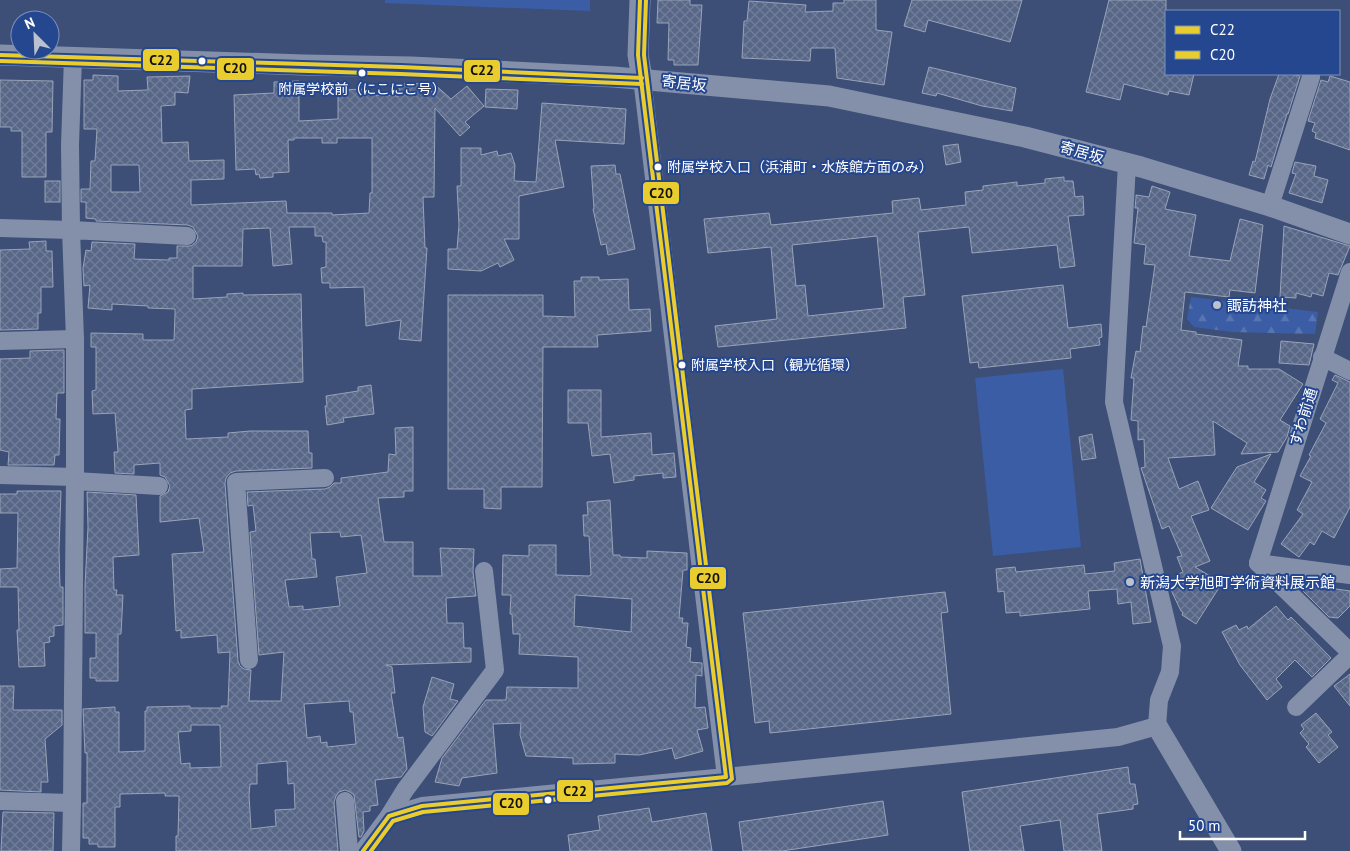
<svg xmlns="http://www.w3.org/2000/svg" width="1350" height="851" font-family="'PT Sans','Noto Sans JP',sans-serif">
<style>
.green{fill:#3a5da5}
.forest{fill:url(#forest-firs)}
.building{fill:url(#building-cross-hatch);stroke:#99a3b9;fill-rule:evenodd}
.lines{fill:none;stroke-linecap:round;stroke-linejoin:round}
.minor{stroke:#8490aa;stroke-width:18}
.tertiary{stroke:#8490aa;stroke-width:21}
.bus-1-casing{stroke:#25478f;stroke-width:8}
.bus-2-casing{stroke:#25478f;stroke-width:8}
.bus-1{stroke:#e9cc2d;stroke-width:4}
.bus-2{stroke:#e9cc2d;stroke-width:4}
.bus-dot{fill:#fff;stroke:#25478f;stroke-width:2}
.poi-dot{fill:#bbc1cf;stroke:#25478f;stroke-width:2}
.labels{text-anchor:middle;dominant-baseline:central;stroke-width:4;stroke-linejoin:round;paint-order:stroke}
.bus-label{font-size:14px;fill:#fff;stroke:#25478f;text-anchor:start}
.street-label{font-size:15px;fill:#fff;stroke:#25478f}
.poi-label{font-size:15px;fill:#fff;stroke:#25478f;text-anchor:start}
.line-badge{stroke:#25478f;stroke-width:2}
.pale-badge-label{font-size:14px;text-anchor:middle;font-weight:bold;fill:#111}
</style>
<defs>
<pattern id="forest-firs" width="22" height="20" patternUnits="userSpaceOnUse" patternTransform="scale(1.25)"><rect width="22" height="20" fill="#3a5da5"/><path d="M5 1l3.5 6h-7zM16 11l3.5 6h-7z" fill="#5875b2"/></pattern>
<pattern id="building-cross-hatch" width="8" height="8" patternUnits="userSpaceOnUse" patternTransform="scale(1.25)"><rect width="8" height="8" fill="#586787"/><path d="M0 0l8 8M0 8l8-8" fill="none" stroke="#717e99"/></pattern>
</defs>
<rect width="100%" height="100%" fill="#3d4f77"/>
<g class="green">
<path d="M385,0h205v11l-205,-8z"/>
<path d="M1063,369l18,178 -88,9 -18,-178z"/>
</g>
<path class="forest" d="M1191,297l127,15 -3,22 -83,-2 -38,-5 -7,-8z"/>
<g class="building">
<path d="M658,0h32v5h12l-4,60h-24v-5h-6l1,-37h-12z"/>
<path d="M844,0h32v30l16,2 -8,53 -47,-7 -2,-30h-24l-1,13 -68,-3 2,-37h3l2,-20 57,4 -1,7 28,-1v-8h11z"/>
<path d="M912,0h110l-12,42 -82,-22 -3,12 -21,-6z"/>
<path d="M1109,0h57v74h28l-5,21 -20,-4 -1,4 -44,-11 -4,16 -34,-8z"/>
<path d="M929,67l87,21 -4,23 -30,-5 -45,-13 -1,3 -14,-3z"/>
<path d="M1279,74h14l7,2 -12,38h-1l-16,53 -3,-2 -4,14 -15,-4 4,-14 2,1 15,-63z"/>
<path d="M93,75l25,1v15l30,-1 -1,-13 43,-1 -2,17 -13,-1v13l-14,1 1,37 26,-1 1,19 35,-1v19l-33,1v25l95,-4 1,12h45v2l37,-2 1,-20h2v-55h-35v5h-15v-5h-28v2h-6l1,32 -16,1v4l-13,1 -1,-4 -3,1 -1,-6 -19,1 -2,-75 40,-2v-11l25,-1v40l39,-2v-29l30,-1v6l31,1v-12l34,-1 18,16 16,-13 17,20 -19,16 5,5 -10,9 -25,-28 -1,89h-11l2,51h2l-6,93 -22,-2 2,-19 -35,6 -2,-39 -34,1v-5h-8l-1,-15 5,-1v-25h-3l-1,-6h-7v-9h-26l3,37 -19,2 -3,-38 -27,1 -1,37h-49v33l34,-2v-3l16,-1v2l58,-1 2,88 -111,7v20l-7,1 1,29 42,-2v-4l22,-2h58l1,22h3v15l-76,3 -6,2 -4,5 -1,5 13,178 2,5 4,3 7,1 -2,31h32l3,-49 -25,3 -9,-123 6,-1 -3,-26 -5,1 -1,-14 78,-3 5,-2 4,-4h7v-5l47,-6 1,-18 7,1 -1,-27 18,-1v64h-9v6l-26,1 6,44h29v34h29l-2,-28 34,1 -1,23 3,24 -30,2 1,25h16l1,25h7v14l-85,3 6,2 3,26h-4l7,45 5,-1 4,32 -6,8 -26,3 3,25 -8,1v5l-7,1 1,19 -3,6h-2l-5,-42 -4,-3 -5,-2 -6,2 -3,4 -2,6 4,49h-162v-15h2l1,-40h-14v-3l-45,1v13h-5v40h-17v-3h-9v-6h-6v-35h4v-50h-2l-2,-44 32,-2v5h4v40l26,-1v-40h2v-4l43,-1v2h32l-1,-2h7l2,-54 -12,1 -1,-18 -36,3v-8l-5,1 -4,-77 32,-2 -5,-34 -39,4v-26l8,-4 2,-6 -5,-9 -5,-2v-12l-26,2v9l-19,-1 -1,-21h4l-3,-39 -22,1 -1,-23 4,-1v-43h-5v-14l52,1v6h31l1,-26v-5l-27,-1v-2l-36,-2v6l-24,-2 2,-23 -6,1 -1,-18 3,-18 5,1 1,-9 43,2 -1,15 35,1v-2h8v-12h14l5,-4 2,-6 -5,-9 -5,-2 -92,-4v-2l-10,-1v-16h-5v-13h9l1,-28h4l2,-32h-13v-49h9zM111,165h28l1,27h-29zM340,532l1,5 20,-2 6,38 -31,4 4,29 -37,4v-4l-14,1 -4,-27 32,-3 -2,-18h-3l-2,-26zM349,701l1,11h3l3,32 -29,3v-5l-6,1 -1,-7 -13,2 -3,-34zM191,725h29l1,42 -31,1v-5l-9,1 -3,-32 13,-1zM287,761l1,23 6,-1 1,26 -20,1 1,16 -25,3 -2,-34 1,-11h7v-20z"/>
<path d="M1330,76l20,6v68l-35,-12 1,-5 -4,-2 3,-8 -7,-2 13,-41 7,2z"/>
<path d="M0,80l53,1 -1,51h-6v45h-24v-46h-11v-4h-11z"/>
<path d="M486,89l32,1 -1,19 -32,-2z"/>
<path d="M542,103l84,6 -2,35 -69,-4 9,47 -45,9v43h-15l10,21 -14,7 -2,-4 -17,8 -33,-2v-20h9l2,-24 -2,-39h4v-38h20v7l16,-4 1,5 13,-3 4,12 -1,16 22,1z"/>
<path d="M958,144l3,18 -15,3 -3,-19z"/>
<path d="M1295,162l21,4 -2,10 14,4 -6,23 -33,-10 7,-19 -4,-1z"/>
<path d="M615,165l1,9h4l15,75 -27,6 -2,-11 -5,1 -8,-36h1l-3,-43z"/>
<path d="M1064,177v4h9l2,16 8,-1 1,19 -16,1 7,50 -15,2 -3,-23 -85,8 -3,-26 -51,5 7,63 -22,2 3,31 -188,19 -3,-21 62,-7 -6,-72 -63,6 -4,-34 65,-6 2,12 122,-12 -1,-12 27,-3 2,12 45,-5 -1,-13 18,-2v-4l34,-4v4l28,-3v-4zM877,236l7,72 -76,8 -3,-31 -9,1 -4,-41z"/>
<rect x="45" y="181" width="15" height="21"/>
<path d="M1152,186l18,6 -5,17 31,6 -7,41 41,5 10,-42 23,6 -8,68 -25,-3 -1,7 -44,-5 -4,38 15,2v2l46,6 -4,26h10v3h31l24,15 -23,36 10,6 -3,11 -9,15 -37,2 6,-11 -34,-22 2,34 -47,3 11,31 19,-8 11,29 -18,6 19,45 -15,6 27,16 -26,41 -14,-9 1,-3 -2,-1 -11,-23 11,-8 -3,-6 5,-2 -6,-15 5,-1 -13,-30 -7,3 -21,-61 4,-1 -1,-28 -6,1v-19l-7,-1 3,-42h-3l5,-27 4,1 3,-26 3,1 9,-62 -11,-1 2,-19 -12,-2 4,-35h-3l1,-10v-3l13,2z"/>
<path d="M1284,226l66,20 -12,29 -9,-2 -6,23 -11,-3 -1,4 -15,-4v5l-16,-1z"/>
<path d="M46,241v10h6l1,36h-12v26h-3v16l-38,1v-80l30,-1 -1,-7z"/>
<path d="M581,277h18v3l29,-1 1,31 21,-1 1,22 -54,4 1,12h-55l-1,140h-41v22l-17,-1v-19h-36v-194h95v21l32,1 -1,-36h7z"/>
<path d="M1063,285l5,43 33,-4 1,13 -3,1 1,7 -30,4 1,9 -92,10 -1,-6 -8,1 -8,-67z"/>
<path d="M1281,341l33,3 -5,21 -30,-2z"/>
<path d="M64,350v43h-7l-1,26h4l-1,36h-4l-1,10h-46l1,-13 -9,-2v-91l30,-1v-7z"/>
<path d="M1335,375l15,7v125l-16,31 -12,-7 -8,14 -4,-3 -11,15 -18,-13 22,-30 -6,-4 15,-28 -12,-6 11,-20 -2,-1 17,-32 -6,-4 18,-36 -6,-3z"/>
<path d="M371,385l3,29 -31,4 1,4 -17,3 -2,-19h2l-1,-10 32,-5v-4z"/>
<path d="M568,390h33v47l50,-4 1,22 22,-2 2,24 -13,1v-5l-29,3v4l-20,3 -4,-29 -18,2 -4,-33h-20z"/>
<path d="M1092,434l4,24 -14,2 -3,-23z"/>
<path d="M1271,454l-17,28 12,8 -5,8 5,3 -18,29 -37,-22 26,-41z"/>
<path d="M17,491h44l-2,58 1,38h3v38l-9,1v10l-5,1 1,5 -6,1 1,23 -26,1 -2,-37h2l-1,-43h-18v-18l17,-1 1,-55h-18v-19h17z"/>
<path d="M87,492l49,3 3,60 -26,2 1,33h3l-1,5h7l-2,39h-3v47h-22v-3h-6v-20h6v-25h-11v-47l3,-59z"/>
<path d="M610,500l3,55h7v2l27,1v-7l40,2v17h-4l-4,48h4l-1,5h6l-2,24 5,1 -1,14 12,1v13l-6,-1 -1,33 10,-1 3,21 -11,2 6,21 -28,8 -3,-11 -33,7 -24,-1v9l-42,1v-6l-47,-2 -6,-21 1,-12 -28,1 4,49 -35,5 -3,8 -24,-4 7,-24 44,-58h20l1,-13 71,1v-31l-59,-3 1,-20h-7l-1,-20h-2l1,-19h-9l1,-40 26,1v-11h27v30l33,1 2,-1 -2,-39h-5l-1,-21h5l-1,-13zM575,595l57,4 -1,33 -57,-6z"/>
<path d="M1140,559l11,63 -18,2 -2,-22 -13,2 -1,-15 -29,2 2,18 -70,7v-4l-14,1 -2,-22 -6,1 -2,-23 19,-2 1,5 68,-7 1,9 30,-3 -1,-8z"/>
<path d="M1295,583l55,8v15l-12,12 -9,-1z"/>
<path d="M945,592l3,20 -7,1 10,101 -181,19 -1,-12 -14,2 -12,-110z"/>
<path d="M1276,606l12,14 3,-3 40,41 -19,19 -17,-17 -19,19 6,8 -15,13 -27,-35 -18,-33 14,-7 3,5 8,-4 1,3z"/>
<path d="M1350,674v32l-16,-20z"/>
<path d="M432,677l22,7 -4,15 8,2 -26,35 -7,-4 -2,-25z"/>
<path d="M0,686h14l-1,24h49v15l-17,14 3,43h-7v10l-41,-2z"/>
<path d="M1316,713l16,19 -4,3 10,12 -19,16 -13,-16 3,-3 -9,-11 4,-4 -3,-4z"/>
<path d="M1128,767l2,17h5l3,20 -5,1v4l-36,5 5,37h-38l-4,-31 -40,6 4,25h-54l-8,-59z"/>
<path d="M883,801l5,34 -106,16h-39l-4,-29z"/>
<path d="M649,808l3,14 54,-9 6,38h-142l-2,-16 32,-5 -2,-14z"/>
<path d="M3,812l51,1 -1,38h-52z"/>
</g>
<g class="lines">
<g class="minor">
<path d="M1270,206l41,-129"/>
<path d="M0,228l71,2 -1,-85 3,-88"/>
<path d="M0,341l75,-2 -4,-109 116,6"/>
<path d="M1322,357l28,14"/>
<path d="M0,475l75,2v-138"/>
<path d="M75,481l84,5"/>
<path d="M1258,563l92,-291"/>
<path d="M1258,563l92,89"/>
<path d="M1258,563l92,12"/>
<path d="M249,660l-13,-178 89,-4"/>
<path d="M1296,707l54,-52"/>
<path d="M726,777l392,-40 39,-11 2,-26 11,-28 2,-26 -58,-244 13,-238"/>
<path d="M0,801l72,2 3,-326"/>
<path d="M345,801l4,50"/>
<path d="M389,816l33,-10 304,-29 -84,-699"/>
<path d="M71,851l1,-48"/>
<path d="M363,851l26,-35 16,-26 90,-120 -11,-99"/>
</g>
<g class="tertiary">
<path d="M640,0l-2,55 4,23"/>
<path d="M0,55l304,10 107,2 203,10 215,19 196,41 116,30 129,39 80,28"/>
<path d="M1157,726l74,125"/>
</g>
<g class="bus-1-casing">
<g id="bus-1">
<path d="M0,55l401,12 241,11"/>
<path d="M363,851l26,-35 33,-10 304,-29 -88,-722 2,-55"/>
</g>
</g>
<g class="bus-2-casing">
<g id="bus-2">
<path d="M0,61l401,13 241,10"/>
<path d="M371,851l22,-30 30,-9 304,-29 5,-4 -88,-724 2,-55"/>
</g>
</g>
<use href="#bus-1" class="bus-1"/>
<use href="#bus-2" class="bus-2"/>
</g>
<g class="bus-dot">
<circle cx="202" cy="61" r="4.5"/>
<circle cx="362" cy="73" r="4.5"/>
<circle cx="658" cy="167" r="4.5"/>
<circle cx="682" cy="365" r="4.5"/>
<circle cx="548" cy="800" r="4.5"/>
</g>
<g class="poi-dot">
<circle cx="1217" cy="305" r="5"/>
<circle cx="1130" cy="582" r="5"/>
</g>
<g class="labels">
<g class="bus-label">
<text x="362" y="89" text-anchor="middle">附属学校前（にこにこ号）</text>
<text x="667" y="167">附属学校入口（浜浦町・水族館方面のみ）</text>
<text x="691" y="365">附属学校入口（観光循環）</text>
</g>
<g class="street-label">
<text transform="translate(684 83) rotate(6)">寄居坂</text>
<text transform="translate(1082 152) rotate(15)">寄居坂</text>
<text transform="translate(1303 417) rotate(-73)">すわ前通</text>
</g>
<g class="poi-label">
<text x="1227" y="305">諏訪神社</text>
<text x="1140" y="582">新潟大学旭町学術資料展示館</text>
</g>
</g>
<g class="line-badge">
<rect x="142" y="48" width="38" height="24" rx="5" fill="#e9cc2d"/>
<rect x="216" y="57" width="39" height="24" rx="5" fill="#e9cc2d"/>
<rect x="463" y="59" width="38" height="24" rx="5" fill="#e9cc2d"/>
<rect x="642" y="181" width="38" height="24" rx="5" fill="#e9cc2d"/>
<rect x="689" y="566" width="38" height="24" rx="5" fill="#e9cc2d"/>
<rect x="556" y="779" width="38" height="24" rx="5" fill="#e9cc2d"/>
<rect x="492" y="792" width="38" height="24" rx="5" fill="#e9cc2d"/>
</g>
<g class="pale-badge-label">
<text x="161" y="65">C22</text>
<text x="235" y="73">C20</text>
<text x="482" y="75">C22</text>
<text x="661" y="198">C20</text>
<text x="708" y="583">C20</text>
<text x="575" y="796">C22</text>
<text x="511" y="808">C20</text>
</g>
<rect x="1165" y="10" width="175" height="65" fill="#25478f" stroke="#7c91bc"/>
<rect x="1175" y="26" width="25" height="8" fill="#e9cc2d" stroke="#7c91bc"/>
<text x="1210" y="35" font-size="15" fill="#ffffff">C22</text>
<rect x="1175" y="51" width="25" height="8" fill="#e9cc2d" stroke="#7c91bc"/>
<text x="1210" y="60" font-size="15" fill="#ffffff">C20</text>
<g transform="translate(35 35) rotate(336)"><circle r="24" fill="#25478f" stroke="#7c91bc"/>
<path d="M0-4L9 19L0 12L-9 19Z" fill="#bbc1cf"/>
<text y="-8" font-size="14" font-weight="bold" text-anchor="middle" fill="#ffffff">N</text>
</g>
<path d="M1180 831v8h125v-8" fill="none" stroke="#ffffff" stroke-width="2.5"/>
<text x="1188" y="831" font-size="15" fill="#ffffff" stroke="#25478f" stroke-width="4" paint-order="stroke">50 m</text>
</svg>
